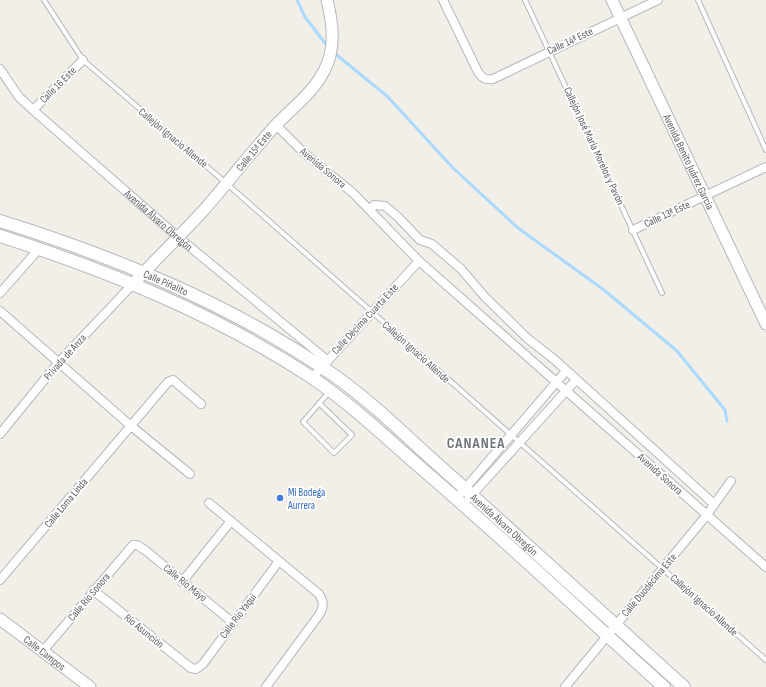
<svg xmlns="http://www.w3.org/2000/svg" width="766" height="687" font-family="'Sofia Sans Condensed',sans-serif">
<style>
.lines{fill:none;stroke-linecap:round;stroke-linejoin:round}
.stream{stroke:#aadaff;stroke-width:3}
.service-casing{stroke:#b5b8bc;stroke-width:6}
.minor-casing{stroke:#b5b8bc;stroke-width:10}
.tertiary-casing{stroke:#b5b8bc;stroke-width:13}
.secondary-casing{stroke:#b6babf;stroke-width:14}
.service{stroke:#fff;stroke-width:4}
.minor{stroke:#fff;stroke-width:8}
.tertiary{stroke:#fff;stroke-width:11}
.secondary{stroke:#fff;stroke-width:12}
.shop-dot{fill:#3f7fe0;stroke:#fff;stroke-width:1.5}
.labels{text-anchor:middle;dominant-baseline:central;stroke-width:3.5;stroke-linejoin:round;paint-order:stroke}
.street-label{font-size:11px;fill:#5f6368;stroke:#fff}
.shop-label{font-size:11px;fill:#366cbe;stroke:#fff;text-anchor:start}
.district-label{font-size:15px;font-weight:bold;letter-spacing:1px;fill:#70757a;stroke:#fff}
</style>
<rect width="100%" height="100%" fill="#f1efe8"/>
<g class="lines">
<g class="stream">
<path d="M297,0l8,17 23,30"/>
<path d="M333,52l54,44 66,72 65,60 86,62 73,61 48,59 2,11"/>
</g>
<g class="service-casing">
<g id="service">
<path d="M44,0l39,60 143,123 540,477"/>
<path d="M525,0l137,293"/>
<path d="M698,0l68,150"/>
<path d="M319,403l33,32 -18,18 -31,-31 27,-31"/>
</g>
</g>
<g class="minor-casing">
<g id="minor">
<path d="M443,0l35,72c4,6 7,8 15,7l165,-79"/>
<path id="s1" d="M0,69l19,28 14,13 145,127 149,123"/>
<path d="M33,110l50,-50"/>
<path d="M276,125l28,28 49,40 66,68 347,306"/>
<path d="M370,210l4,-5 11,1 13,11 22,23 12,4 29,25 24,28 42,41 28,22 159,144"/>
<path d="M633,230l133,-63"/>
<path d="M0,293l39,-44"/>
<path d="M0,311l131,115 59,48"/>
<path d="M312,378l107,-117"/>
<path d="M0,434l58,-71 76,-80"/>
<path d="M469,498l107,-118"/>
<path d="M456,499l110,-128"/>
<path d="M209,503l110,91c5,8 5,13 0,21l-53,72"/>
<path d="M0,580l168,-198 5,-2 28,24"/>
<path d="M182,582l49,-61"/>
<path d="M93,590l98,78 5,1 7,-5 76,-103"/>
<path d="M43,651l90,-106h4l8,5 87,72"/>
<path d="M565,687l141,-171 25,-35"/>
</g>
</g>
<g class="tertiary-casing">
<g id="tertiary">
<path id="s2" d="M612,0l154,324"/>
<path d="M134,283c22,-24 46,-47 69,-72 25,-28 47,-58 73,-86 16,-17 37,-32 48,-54 12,-22 9,-47 3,-71"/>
<path id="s3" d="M0,619l90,68"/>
</g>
</g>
<g class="secondary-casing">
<g id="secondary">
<path id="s4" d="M0,221c118,37 233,84 335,155 42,30 79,68 118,102 77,69 154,140 231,209"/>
<path d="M0,236c109,35 215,78 311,141 40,27 74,60 110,91 83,71 162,146 243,219"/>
</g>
</g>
<use href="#service" class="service"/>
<use href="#minor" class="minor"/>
<use href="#tertiary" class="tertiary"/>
<use href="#secondary" class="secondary"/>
</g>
<circle class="shop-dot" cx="280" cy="498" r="4"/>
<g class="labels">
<g class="street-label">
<text transform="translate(570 41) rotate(-25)">Calle 14ª Este</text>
<text transform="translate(58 85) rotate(-45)">Calle 16 Este</text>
<text transform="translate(173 138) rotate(40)">Callejón Ignacio Allende</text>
<text transform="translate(594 146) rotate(65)">Callejón José María Morelos y Pavón</text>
<text transform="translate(254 151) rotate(-50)">Calle 15ª Este</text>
<text stroke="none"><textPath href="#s2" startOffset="179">Avenida Benito Juárez García</textPath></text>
<text transform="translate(323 168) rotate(40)">Avenida Sonora</text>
<text transform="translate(667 214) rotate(-25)">Calle 13ª Este</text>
<text stroke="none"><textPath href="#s1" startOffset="220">Avenida Álvaro Obregón</textPath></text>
<text stroke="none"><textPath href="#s4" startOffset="177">Calle Piñalito</textPath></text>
<text transform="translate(365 319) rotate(-47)">Calle Décima Cuarta Este</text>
<text transform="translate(416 352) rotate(42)">Callejón Ignacio Allende</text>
<text transform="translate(65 357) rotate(-48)">Privada de Anza</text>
<text transform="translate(660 474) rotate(42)">Avenida Sonora</text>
<text transform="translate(66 503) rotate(-50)">Calle Loma Linda</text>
<text stroke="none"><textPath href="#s4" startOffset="596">Avenida Álvaro Obregón</textPath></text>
<text transform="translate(185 583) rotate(39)">Calle Río Mayo</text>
<text transform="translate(649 585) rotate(-50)">Calle Duodécima Este</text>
<text transform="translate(89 597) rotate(-50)">Calle Río Sonora</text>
<text transform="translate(704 605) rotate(42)">Callejón Ignacio Allende</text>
<text transform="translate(238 616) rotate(-53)">Calle Río Yaqui</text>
<text transform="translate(144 631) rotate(39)">Río Asunción</text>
<text stroke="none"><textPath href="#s3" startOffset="56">Calle Campos</textPath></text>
</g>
<g class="shop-label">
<text x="288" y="492">Mi Bodega<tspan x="288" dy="13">Aurrera</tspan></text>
</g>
<g class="district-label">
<text x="476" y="443">CANANEA</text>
</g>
</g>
</svg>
